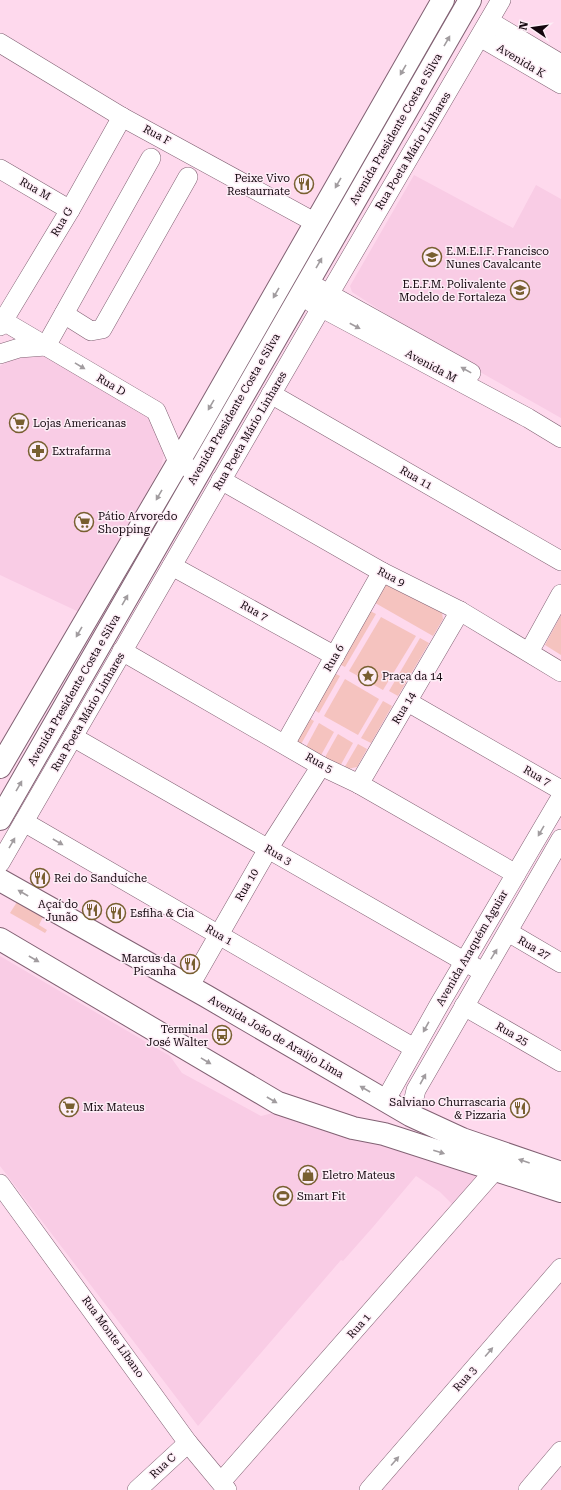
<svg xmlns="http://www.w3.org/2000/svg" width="561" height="1490" font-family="'Roboto Serif',serif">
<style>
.built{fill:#f9cce5}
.green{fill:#f5c3bf}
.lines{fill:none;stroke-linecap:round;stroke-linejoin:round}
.minor-casing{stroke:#816173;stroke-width:20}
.major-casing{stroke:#816173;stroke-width:24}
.minor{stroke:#fff;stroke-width:19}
.major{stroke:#fff;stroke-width:22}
.oneway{fill:#a19c9f}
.labels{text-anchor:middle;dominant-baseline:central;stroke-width:3;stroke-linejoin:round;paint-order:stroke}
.street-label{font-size:11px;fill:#13070e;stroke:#fdedf6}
.poi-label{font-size:11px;fill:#13070e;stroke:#fdedf6;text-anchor:start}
</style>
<rect width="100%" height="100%" fill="#fed9ed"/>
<g class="built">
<path d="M414,175l99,53 23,-43 25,14v219l-118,-67 -91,-59 -2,-6z"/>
<path d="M17,356l28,1 104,60 13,27 2,10 -3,13 -82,145 -79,-37v-209z"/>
<path d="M0,956l170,100 12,17 79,43 16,-4 203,65 -28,27 -12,-12 -24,-16 -43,51 -30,34 -2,-1 -143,166 -198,-260z"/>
</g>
<g class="green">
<path d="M381,581l60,26 2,12 -10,17 -63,-36z"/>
<path d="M366,609l10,5 -31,53 -10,-5z"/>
<path d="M561,615v40l-16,-10z"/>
<path d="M381,617l35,19 -33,54 -34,-19z"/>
<path d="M420,638l9,5 -31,53 -9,-5z"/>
<path d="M330,671l10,5 -21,37 -9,-6z"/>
<path d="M345,679l34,20 -21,36 -34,-19z"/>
<path d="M383,701l9,5 -21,37 -10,-5z"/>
<path d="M305,716l9,5 -14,25 -2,-1 -3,-12z"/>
<path d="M319,723l15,9 -14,25 -15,-8z"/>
<path d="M338,734l15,9 -14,25 -15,-9z"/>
<path d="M358,744l9,5 -10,18 -14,3z"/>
<path d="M17,902l26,15 -4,8 8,5 -2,3 -35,-20z"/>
</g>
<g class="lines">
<g class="minor-casing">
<g id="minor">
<path d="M489,21l72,43"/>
<path d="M480,37l81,47"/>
<path d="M0,43l122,74 194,106"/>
<path d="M0,169l70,41"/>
<path d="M318,288l153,85"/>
<path d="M311,302l217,116 33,20"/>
<path d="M64,314l27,17 11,-2 86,-152"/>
<path d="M0,319l156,92 22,51 11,6"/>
<path d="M0,326l70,-116 52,-93"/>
<path d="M46,346l105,-188"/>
<path d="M0,354l19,-6 27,-2"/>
<path d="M271,394l290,167"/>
<path d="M221,480l161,92 78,39 101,61"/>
<path d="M172,566l163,90"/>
<path d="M122,651l199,115 38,18 157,90"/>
<path d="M529,652l32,-58"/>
<path d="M408,702l153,88"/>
<path d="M73,737l410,235"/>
<path d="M285,744l97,-172"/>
<path d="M359,784l101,-173"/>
<path d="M24,822l390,226"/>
<path d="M0,863l321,-555 180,-308"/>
<path d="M508,932l53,31"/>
<path d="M189,987l79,-138 53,-83"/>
<path d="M464,1006l97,56"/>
<path d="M385,1101l54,-96 122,-208"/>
<path d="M410,1115l6,-25 145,-251"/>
<path d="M0,1184l188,259 39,47"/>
<path d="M221,1482l275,-313"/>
<path d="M137,1490l51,-47"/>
<path d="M369,1490l192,-222"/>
<path d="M528,1490l33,-39"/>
</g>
</g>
<g class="major-casing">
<g id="major">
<path d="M0,767l192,-328 251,-439"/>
<path d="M0,819l470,-819"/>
<path d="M0,880l206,116 204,119 52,24 99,34"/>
<path d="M0,939l278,164 75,25 31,6 177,57"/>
</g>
</g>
<use href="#minor" class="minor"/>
<use href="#major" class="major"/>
</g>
<defs><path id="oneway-solid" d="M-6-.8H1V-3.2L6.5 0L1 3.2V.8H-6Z"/></defs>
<g class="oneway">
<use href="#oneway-solid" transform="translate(447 41) rotate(-60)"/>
<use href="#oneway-solid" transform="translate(403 70) rotate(120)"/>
<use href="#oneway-solid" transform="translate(338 183) rotate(120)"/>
<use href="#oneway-solid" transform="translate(319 263) rotate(-60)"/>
<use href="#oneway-solid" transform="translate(276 293) rotate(120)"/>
<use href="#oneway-solid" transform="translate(355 326) rotate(28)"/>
<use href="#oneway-solid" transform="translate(80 366) rotate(31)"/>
<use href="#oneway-solid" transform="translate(466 370) rotate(-151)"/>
<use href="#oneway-solid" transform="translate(211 405) rotate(120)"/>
<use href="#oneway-solid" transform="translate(159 495) rotate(120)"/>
<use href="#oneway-solid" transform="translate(125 600) rotate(-60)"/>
<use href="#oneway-solid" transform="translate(79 632) rotate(120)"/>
<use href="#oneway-solid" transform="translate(19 786) rotate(-60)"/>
<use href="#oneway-solid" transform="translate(541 831) rotate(120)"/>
<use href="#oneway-solid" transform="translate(58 842) rotate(30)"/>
<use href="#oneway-solid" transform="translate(12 843) rotate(-60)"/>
<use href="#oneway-solid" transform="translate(23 893) rotate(-150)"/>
<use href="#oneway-solid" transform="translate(494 954) rotate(-58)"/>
<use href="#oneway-solid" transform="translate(34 959) rotate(30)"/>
<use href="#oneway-solid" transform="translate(426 1027) rotate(119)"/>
<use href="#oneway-solid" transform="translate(206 1061) rotate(31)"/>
<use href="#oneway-solid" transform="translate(423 1079) rotate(-61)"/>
<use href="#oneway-solid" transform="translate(365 1089) rotate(-150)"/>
<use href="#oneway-solid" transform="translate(272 1100) rotate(30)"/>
<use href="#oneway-solid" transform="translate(439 1152) rotate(17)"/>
<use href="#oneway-solid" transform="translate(524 1161) rotate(-161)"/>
<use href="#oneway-solid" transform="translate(489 1352) rotate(-49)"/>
<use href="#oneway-solid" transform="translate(395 1461) rotate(-49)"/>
</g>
<defs>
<g id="restaurant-ring" transform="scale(1)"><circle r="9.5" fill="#fdedf6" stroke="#785f30" stroke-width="1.5"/><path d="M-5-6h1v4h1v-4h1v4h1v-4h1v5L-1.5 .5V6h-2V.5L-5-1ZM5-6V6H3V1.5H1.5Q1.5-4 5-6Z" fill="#785f30"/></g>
<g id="school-ring" transform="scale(1)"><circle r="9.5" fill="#fdedf6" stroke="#785f30" stroke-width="1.5"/><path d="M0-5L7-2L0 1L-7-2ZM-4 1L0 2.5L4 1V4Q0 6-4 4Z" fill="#785f30"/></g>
<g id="supermarket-ring" transform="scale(1)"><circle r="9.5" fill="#fdedf6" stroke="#785f30" stroke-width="1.5"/><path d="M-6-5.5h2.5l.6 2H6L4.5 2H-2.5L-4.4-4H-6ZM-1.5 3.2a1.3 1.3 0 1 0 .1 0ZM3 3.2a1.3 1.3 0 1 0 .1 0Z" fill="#785f30"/></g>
<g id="pharmacy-ring" transform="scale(1)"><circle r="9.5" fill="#fdedf6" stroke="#785f30" stroke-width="1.5"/><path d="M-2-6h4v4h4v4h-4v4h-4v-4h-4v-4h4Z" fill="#785f30"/></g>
<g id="sight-ring" transform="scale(1)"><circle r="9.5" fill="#fdedf6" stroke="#785f30" stroke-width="1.5"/><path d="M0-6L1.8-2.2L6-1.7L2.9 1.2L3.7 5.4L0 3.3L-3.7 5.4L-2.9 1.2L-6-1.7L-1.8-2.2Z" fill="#785f30"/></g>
<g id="bus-ring" transform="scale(1)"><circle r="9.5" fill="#fdedf6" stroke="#785f30" stroke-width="1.5"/><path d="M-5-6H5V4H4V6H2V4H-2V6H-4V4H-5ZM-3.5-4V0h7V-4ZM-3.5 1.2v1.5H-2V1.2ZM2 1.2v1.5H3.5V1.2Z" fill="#785f30"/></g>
<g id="shop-ring" transform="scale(1)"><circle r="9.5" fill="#fdedf6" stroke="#785f30" stroke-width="1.5"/><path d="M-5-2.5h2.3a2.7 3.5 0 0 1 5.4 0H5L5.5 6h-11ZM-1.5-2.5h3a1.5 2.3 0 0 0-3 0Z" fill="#785f30"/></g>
<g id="stadium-ring" transform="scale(1)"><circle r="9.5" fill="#fdedf6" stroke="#785f30" stroke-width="1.5"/><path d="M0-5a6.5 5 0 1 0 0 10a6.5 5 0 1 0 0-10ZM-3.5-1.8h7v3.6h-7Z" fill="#785f30"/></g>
</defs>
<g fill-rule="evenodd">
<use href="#restaurant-ring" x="304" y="184"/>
<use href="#school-ring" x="432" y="257"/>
<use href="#school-ring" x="520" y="290"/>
<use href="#supermarket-ring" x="19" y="423"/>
<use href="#pharmacy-ring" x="38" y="451"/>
<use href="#supermarket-ring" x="84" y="522"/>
<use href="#sight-ring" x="368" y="676"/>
<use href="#restaurant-ring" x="40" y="878"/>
<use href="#restaurant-ring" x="92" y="910"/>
<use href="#restaurant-ring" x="116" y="913"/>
<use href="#restaurant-ring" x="190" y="964"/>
<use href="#bus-ring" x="222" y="1035"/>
<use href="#supermarket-ring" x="69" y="1107"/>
<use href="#restaurant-ring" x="520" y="1108"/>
<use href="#shop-ring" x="308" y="1175"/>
<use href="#stadium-ring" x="283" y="1196"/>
</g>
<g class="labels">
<g class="street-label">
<text transform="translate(521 61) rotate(31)">Avenida K</text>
<text transform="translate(396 129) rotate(-60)">Avenida Presidente Costa e Silva</text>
<text transform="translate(157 135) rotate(28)">Rua F</text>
<text transform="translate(413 151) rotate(-59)">Rua Poeta Mário Linhares</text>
<text transform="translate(35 189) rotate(30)">Rua M</text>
<text transform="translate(62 222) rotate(-59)">Rua G</text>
<text transform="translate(431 366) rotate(28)">Avenida M</text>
<text transform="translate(111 385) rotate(31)">Rua D</text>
<text transform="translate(234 409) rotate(-60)">Avenida Presidente Costa e Silva</text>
<text transform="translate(250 431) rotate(-60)">Rua Poeta Mário Linhares</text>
<text transform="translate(416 478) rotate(30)">Rua 11</text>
<text transform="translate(391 577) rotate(27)">Rua 9</text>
<text transform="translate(254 611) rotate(29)">Rua 7</text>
<text transform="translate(334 658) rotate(-60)">Rua 6</text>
<text transform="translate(74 690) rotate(-60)">Avenida Presidente Costa e Silva</text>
<text transform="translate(404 708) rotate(-59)">Rua 14</text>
<text transform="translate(88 712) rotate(-60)">Rua Poeta Mário Linhares</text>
<text transform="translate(319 763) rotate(29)">Rua 5</text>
<text transform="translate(537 776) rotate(30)">Rua 7</text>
<text transform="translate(278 855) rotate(30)">Rua 3</text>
<text transform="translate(247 885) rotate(-60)">Rua 10</text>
<text transform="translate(219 935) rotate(30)">Rua 1</text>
<text transform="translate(472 948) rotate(-60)">Avenida Araquém Aguiar</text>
<text transform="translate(534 948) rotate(30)">Rua 27</text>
<text transform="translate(512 1034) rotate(30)">Rua 25</text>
<text transform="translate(276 1037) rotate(30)">Avenida João de Araújo Lima</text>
<text transform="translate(359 1326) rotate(-49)">Rua 1</text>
<text transform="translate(113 1337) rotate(54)">Rua Monte Líbano</text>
<text transform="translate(465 1379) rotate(-49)">Rua 3</text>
<text transform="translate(163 1466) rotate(-43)">Rua C</text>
</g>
<g class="poi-label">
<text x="290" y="178" text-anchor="end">Peixe Vivo<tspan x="290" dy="13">Restaurnate</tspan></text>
<text x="446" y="251">E.M.E.I.F. Francisco<tspan x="446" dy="13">Nunes Cavalcante</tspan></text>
<text x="506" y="284" text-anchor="end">E.E.F.M. Polivalente<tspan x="506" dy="13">Modelo de Fortaleza</tspan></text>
<text x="33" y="423">Lojas Americanas</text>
<text x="52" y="451">Extrafarma</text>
<text x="98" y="516">Pátio Arvoredo<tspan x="98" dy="13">Shopping</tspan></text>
<text x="382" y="676">Praça da 14</text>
<text x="54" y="878">Rei do Sanduíche</text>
<text x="78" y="904" text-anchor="end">Açaí do<tspan x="78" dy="13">Junão</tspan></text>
<text x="130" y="913">Esfiha &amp; Cia</text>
<text x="176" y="958" text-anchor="end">Marcus da<tspan x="176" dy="13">Picanha</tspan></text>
<text x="208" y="1029" text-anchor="end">Terminal<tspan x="208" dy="13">José Walter</tspan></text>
<text x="506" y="1102" text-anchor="end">Salviano Churrascaria<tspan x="506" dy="13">&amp; Pizzaria</tspan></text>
<text x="83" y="1107">Mix Mateus</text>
<text x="322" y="1175">Eletro Mateus</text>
<text x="297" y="1196">Smart Fit</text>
</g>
</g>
<g transform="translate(533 28) rotate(283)" stroke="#fdedf6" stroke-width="3" paint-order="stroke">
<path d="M0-3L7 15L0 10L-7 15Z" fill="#13070e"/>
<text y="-6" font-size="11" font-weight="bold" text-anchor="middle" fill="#13070e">N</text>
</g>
</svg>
